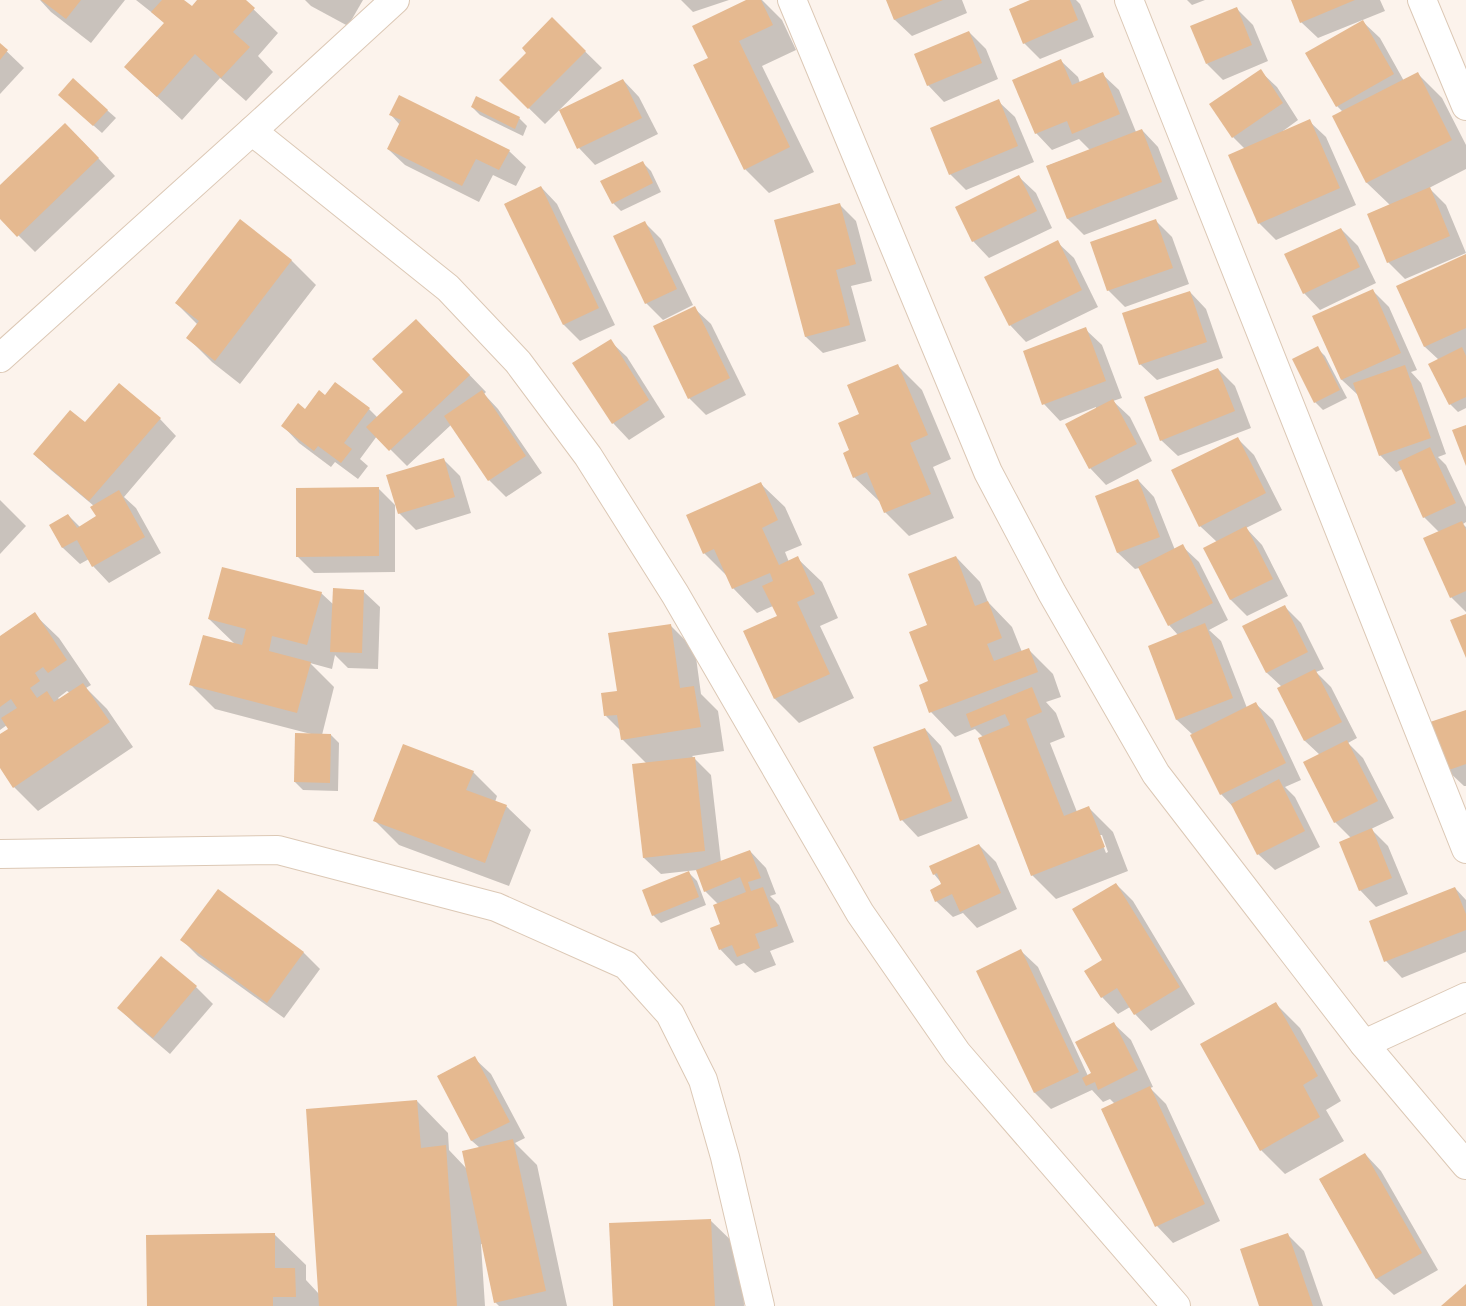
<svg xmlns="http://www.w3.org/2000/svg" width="1466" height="1306" font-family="'Roboto Serif',serif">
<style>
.shadow{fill:#0003;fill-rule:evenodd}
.building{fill:#e5b990}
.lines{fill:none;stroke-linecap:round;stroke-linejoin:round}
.street-casing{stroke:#dcc8b5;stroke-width:30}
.street{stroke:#fff;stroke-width:28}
</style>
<rect width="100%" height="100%" fill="#fcf3ec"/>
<g class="shadow">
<path d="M40,0h85l-34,43 -40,-31z"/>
<path d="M136,0h46l10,8 7,-8h45l34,33 -20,23 15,16 -27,29 -26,-23 -38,42 -57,-53 40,-44z"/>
<path d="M305,0h58l-15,26 -37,-20z"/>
<path d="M681,0h48l-36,12z"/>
<path d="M749,0h13l20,20 14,30 -34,16 52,106 -45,21 -24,-24 -36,-111z"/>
<path d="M887,0h75l5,13 -55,23 -17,-16z"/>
<path d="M1034,0h42l4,4 14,33 -54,22 -16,-16z"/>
<path d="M1187,0h18l-13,5z"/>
<path d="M1292,0h88l5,11 -67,27 -17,-16z"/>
<path d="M1236,8l17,17 15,36 -45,19 -16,-16z"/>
<path d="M552,19l50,49 -57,56 -45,-44 28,-27z"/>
<path d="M1363,22l17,16 24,43 14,-7 24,24 24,47v24l-37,19 17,17 20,48 -61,26 -17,-17 2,-57 -23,-22 -24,-71 -6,-6z"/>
<path d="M969,32l17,17 12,30 -54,23 -16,-17z"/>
<path d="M0,45l24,23 -24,26z"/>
<path d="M1061,61l17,16 2,6 22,-9 17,16 17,42 6,-2 16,17 20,52 -94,36 -16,-16 -21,-53 43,-16 -11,-11 -27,11 -16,-17z"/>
<path d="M1260,71l17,16 21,33 -15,11 1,1 25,-11 17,16 30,68 -80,35 -17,-17 -14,-74 -12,-12z"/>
<path d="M73,80l43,38 -14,15 -34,-30z"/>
<path d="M623,80l16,17 19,37 -63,31 -16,-17z"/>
<path d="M998,101l17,16 19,45 -68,28 -16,-16z"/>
<path d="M472,107l47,11 8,8 -4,10 -43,-21z"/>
<path d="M391,115l118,36 17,16 -10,19 -23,-11 -14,27 -74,-37 -17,-16 12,-24z"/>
<path d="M82,141l33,35 -80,76 -35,-35v-30z"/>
<path d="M643,163l8,8 10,21 -40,19 -8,-8z"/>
<path d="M1019,177l17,16 16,35 -63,30 -16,-17z"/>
<path d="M541,187l16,17 58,121 -35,16 -16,-16 -59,-121z"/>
<path d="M839,204l17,17 16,60 -21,5 15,55 -43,12 -17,-16 -31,-116z"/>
<path d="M240,221l52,40 24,24 -76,99 -28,-22 -24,-24 10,-13 -22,-22z"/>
<path d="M1156,221l16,16 17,47 -64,23 -17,-17z"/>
<path d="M645,223l16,16 32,66 -30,15 -17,-17z"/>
<path d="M1341,229l17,17 18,37 -56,27 -16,-17z"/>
<path d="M1057,242l17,16 24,49 -72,35 -16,-17z"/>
<path d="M1466,255v153l-8,4 -8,-8 -11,-44 -14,-13 -27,-60z"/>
<path d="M1373,291l16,16 28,63 -6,2 10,11 25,71 -8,3 8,8 20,42v15l-3,2 3,3v85l-15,-15 -12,-65 -15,-15 -22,-48 -6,3 -16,-17 -21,-59 -17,-16 -29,-63z"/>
<path d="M1190,292l16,17 17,49 -66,22 -17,-16z"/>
<path d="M694,308l17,16 35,71 -40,20 -17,-17z"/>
<path d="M1085,329l17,16 20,53 -9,3 17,16 22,44 -46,24 -16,-17 6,-61 -36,14 -16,-17z"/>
<path d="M433,337l53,55 -2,2 14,15 44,64 -36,24 -17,-17 -37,-56 -45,42 -30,-30 -17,23 8,7 -10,13 -23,-17 -4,5 -32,-24 -16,-17 43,-29 43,12 9,9 27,-26z"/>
<path d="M610,341l17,16 38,60 -36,23 -16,-17z"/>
<path d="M1317,348l8,8 22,42 -24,12 -8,-8z"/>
<path d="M898,366l24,24 29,69 -18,8 21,51 -45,18 -24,-24 -5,-11h-1l-25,-24 -3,-26 10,-36z"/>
<path d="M1218,369l17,17 16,42 -73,28 -17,-16z"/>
<path d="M160,419l16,17 -52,61 12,11 25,45 -52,30 -16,-17 -4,-7 -9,5 -17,-16 -12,-23 17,-10 12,12 18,-10 -4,-11 -43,-36 -17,-16 52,-30z"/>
<path d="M1237,438l17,17 28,55 -36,18 16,17 26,51 -41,20 -16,-16 -26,-51 12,-7 -17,-16z"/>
<path d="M443,459l17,17 11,37 -55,17 -17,-17z"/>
<path d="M1138,480l16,17 21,53 7,-4 17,16 29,58 -19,10 12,11 26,67 9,-4 17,16 28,60 -16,7 10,10 25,50 -45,23 -17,-16 -23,-45 -14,-15 -28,-59 -16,-15 -28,-73 29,-12 -9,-10 -30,-57 -4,1 -17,-16 -21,-56z"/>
<path d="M760,483l25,24 17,38 -17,7 4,10 8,-4 25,24 16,36 -18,8 34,72 -55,25 -24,-24 3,-83 -5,-10 -16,7 -24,-25 -5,-11 -24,-24z"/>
<path d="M378,488l17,17v67l-81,1 -17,-17z"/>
<path d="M0,500l26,26 -26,28z"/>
<path d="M956,557l24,25 8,20 24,25 10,25 6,-3 25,25 8,23 -15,5 10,11 9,24 -15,6 27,69 12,-4 24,24 15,39 -72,28 -24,-24 -49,-138 -8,-8 -20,8 -24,-25 -11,-26 10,-4 -2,-57zM1099,835h3l6,17 -2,1z"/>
<path d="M363,591l17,16 -2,62 -30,-1 -13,-13 -3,14 -22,-6 24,24 -12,48h9l8,8 -1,48 -35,-1 -8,-8 16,-48 -96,-25 -24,-24 44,-41 -26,-25 112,-26 13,12z"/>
<path d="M1284,606l17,17 23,46 -8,3 15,15 26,51 -9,5 15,15 31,60 -23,11 17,17 20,48 -32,13 -16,-17 -9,-52 -16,-16 -15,-67 -15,-14 -23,-54 -15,-14 -23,-46z"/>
<path d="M34,614l25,24 32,47 -5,3 21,21 26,38 -95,64 -24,-24 -14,-21v-30l10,-7 -3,-4 -7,5v-93zM67,691l3,2 -10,7 -2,-2z"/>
<path d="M670,625l25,25 6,44 17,17 6,40 -32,5 19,19 10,87 29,-11 16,17 10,26 -6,2 9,9 15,37 -24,9 6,14 -21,8 -11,-10 -8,3 -16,-17 2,-24 -4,-21 -13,-13 -8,-21 -36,4 -17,-16 3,-94 -25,-25 -1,-8 -15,-15 13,-24z"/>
<path d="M1466,711v75h-2l-17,-16z"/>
<path d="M925,729l16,17 27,72 -50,19 -16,-17z"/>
<path d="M473,772l24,24 -2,6 11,4 25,24 -22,56 -110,-41 -24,-24z"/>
<path d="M979,845l17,17 21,47 -40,19 -14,-15 -10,4 -17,-16 7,-16 -9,-11z"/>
<path d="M689,873l8,8 9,24 -45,18 -8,-8z"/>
<path d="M1116,884l17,17 62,103 -44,27 -16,-17 -5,-7 -12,7 -16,-17 -16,-26 18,-11z"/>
<path d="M1455,888l11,12v52l-64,26 -16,-17z"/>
<path d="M218,891l86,62 16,16 -36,49 -86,-62 -16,-16z"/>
<path d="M1021,951l17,16 50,109 4,-2 22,-50 17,16 22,47 -3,1 16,16 54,117 -47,22 -16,-17 -55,-116 13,-6 -5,-5 -7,3 -11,-12 -41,19 -16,-16 -58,-122z"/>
<path d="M161,958l35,29 17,17 -43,50 -35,-30 -16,-16z"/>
<path d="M1276,1004l24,24 41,73 -15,9 18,31 -59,33 -24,-24z"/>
<path d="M474,1058l17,16 34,64 -10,5 22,22 30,141h-68l-4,-4 -12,-58h-2l4,62h-337l126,-72 32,31v15l13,14 98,-193 31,32 1,17 17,18 14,-20 -8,-7 -34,-65z"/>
<path d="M1365,1154l16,17 57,99 -44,25 -17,-16 -57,-99z"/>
<path d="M710,1220l32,31 2,55h-130z"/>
<path d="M1288,1235l16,16 19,55h-63z"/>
</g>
<g class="building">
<path d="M41,0h40l-15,19z"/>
<path d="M162,0h22l8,6 5,-6h49l9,8 -22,24 17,15 -29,31 -26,-24 -38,43 -33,-30 40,-44 -13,-11z"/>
<path d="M746,0h15l12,25 -34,16 51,106 -46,23 -51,-105 15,-7 -16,-32z"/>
<path d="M886,0h57l-49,20z"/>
<path d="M1030,0h40l8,20 -55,24 -14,-35z"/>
<path d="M1291,0h64l-55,23z"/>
<path d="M1237,7l15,38 -46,19 -16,-38z"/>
<path d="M552,17l34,34 -58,58 -29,-29 27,-27 -4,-5z"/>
<path d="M1363,20l31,54 -58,33 -31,-54z"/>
<path d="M969,31l13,32 -55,23 -13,-32z"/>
<path d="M0,43l8,7 -8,10z"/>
<path d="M1061,59l11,26 31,-13 17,42 -48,20 -5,-13 -32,13 -23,-54z"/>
<path d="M1261,69l22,34 -51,35 -23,-34z"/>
<path d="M1418,72l34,68 -86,43 -34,-67z"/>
<path d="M73,78l35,32 -15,16 -35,-31z"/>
<path d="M623,79l19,39 -65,31 -18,-39z"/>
<path d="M399,95l111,55 -11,20 -23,-11 -14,27 -75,-37 14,-29 -12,-5z"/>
<path d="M476,96l44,21 -5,12 -44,-22z"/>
<path d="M999,99l19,47 -69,29 -19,-47z"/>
<path d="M1310,119l30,69 -82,36 -30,-69z"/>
<path d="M65,123l34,35 -82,79 -17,-18v-34z"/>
<path d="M1142,129l20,53 -95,37 -21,-53z"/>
<path d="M643,161l10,22 -41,21 -12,-23z"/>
<path d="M1019,175l18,36 -65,31 -17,-35z"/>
<path d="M541,186l58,122 -36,17 -59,-121z"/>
<path d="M1430,187l20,49 -63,27 -20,-49z"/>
<path d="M840,203l16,61 -20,6 14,55 -45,12 -31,-117z"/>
<path d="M240,219l52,41 -77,101 -29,-23 13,-17 -24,-18z"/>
<path d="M1156,219l17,49 -66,23 -17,-49z"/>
<path d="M645,221l32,68 -32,15 -32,-68z"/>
<path d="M1341,228l19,39 -57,27 -19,-40z"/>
<path d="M1058,240l24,50 -73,36 -25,-49z"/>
<path d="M1466,254v74l-42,19 -28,-61z"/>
<path d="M1373,289l28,64 -60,27 -29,-64z"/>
<path d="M1190,291l17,51 -68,23 -17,-52z"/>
<path d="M695,306l35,72 -42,21 -35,-73z"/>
<path d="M416,319l54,56 -81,76 -23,-24 37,-35 -31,-33z"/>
<path d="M1086,327l20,54 -64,24 -19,-54z"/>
<path d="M611,339l38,61 -37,24 -40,-61z"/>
<path d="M1318,346l22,44 -26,13 -22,-44z"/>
<path d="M1462,347l4,9v41l-17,8 -21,-41z"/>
<path d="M898,364l30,71 -18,8 21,51 -47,19 -17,-41 -14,6 -10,-25 6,-3 -11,-27 21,-9 -12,-29z"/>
<path d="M1405,365l26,73 -52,18 -26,-73z"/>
<path d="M1218,368l17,43 -75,30 -16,-44z"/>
<path d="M335,382l35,26 -26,35 8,6 -11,14 -23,-17 -4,5 -33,-25 17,-23 7,6 14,-19 6,5z"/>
<path d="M119,383l42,35 -72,83 -56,-47 37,-44 15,12z"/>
<path d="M482,390l44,66 -38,25 -44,-65z"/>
<path d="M1113,399l24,45 -48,25 -24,-45z"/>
<path d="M1466,425v41l-14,-36z"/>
<path d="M1238,437l28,56 -67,34 -28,-57z"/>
<path d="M1430,447l26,56 -33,15 -25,-56z"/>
<path d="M444,458l11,39 -57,17 -12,-39z"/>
<path d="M1138,479l22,58 -43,16 -22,-57z"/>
<path d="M761,482l17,38 -16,8 17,37 19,-9 17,38 -18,8 33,72 -56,25 -31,-68 34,-15 -15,-30 11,-5 -3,-8 -38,16 -18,-40 -11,5 -17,-39z"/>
<path d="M379,487v69l-83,1v-69z"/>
<path d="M119,490l26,47 -53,30 -15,-27 -15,8 -13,-23 19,-11 9,14 19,-12 -6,-9z"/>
<path d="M1462,521l4,9v61l-16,7 -27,-60z"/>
<path d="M1246,526l27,53 -43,21 -27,-52z"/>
<path d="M1183,544l30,59 -45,23 -30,-59z"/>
<path d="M956,556l19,50 13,-5 14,37 -15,6 7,17 35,-13 9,24 -109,41 -10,-28 9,-4 -19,-49 18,-7 -19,-51z"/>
<path d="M222,567l100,25 -15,53 -35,-9 -3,15 42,11 -14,51 -108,-28 14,-50 39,10 4,-16 -38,-10z"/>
<path d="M333,588l31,2 -2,63 -32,-1z"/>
<path d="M1285,605l23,47 -42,21 -24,-47z"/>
<path d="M35,612l32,48 -19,13 -5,-6 -8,6 5,8 -10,7 7,10 10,-7 7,11 29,-19 27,39 -97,66 -13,-20v-34l8,-5 -7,-11 16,-10 -6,-9 -11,8v-71z"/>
<path d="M1466,614v44l-16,-38z"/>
<path d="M1205,623l28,75 -57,22 -28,-74z"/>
<path d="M671,624l9,64 14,-2 7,41 -80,13 -4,-25 -13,1 -3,-23 16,-2 -9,-58z"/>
<path d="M1315,669l27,53 -38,19 -27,-53z"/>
<path d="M1032,687l10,25 -16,7 38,97 25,-10 16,41 -74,29 -53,-138 32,-13 -5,-11 -34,14 -5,-14z"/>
<path d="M1256,702l30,61 -66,32 -30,-60z"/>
<path d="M1466,710v54l-20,7 -16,-49z"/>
<path d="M925,728l27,73 -52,20 -27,-74z"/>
<path d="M295,733l36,1 -1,49 -36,-1z"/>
<path d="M1347,740l31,61 -44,22 -31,-61z"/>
<path d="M403,744l71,27 -8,19 41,15 -22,58 -112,-42z"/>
<path d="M695,757l10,94 -62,7 -11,-94z"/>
<path d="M1279,779l26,52 -48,24 -26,-51z"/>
<path d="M1372,828l20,50 -33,13 -20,-49z"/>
<path d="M979,844l22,49 -41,19 -8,-18 -17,8 -5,-12 11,-6 -4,-11 -4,2 -4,-9z"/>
<path d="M750,850l11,28 -13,4 3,9 12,-4 15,39 -23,8 5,14 -23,9 -5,-12 -13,5 -9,-22 10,-4 -7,-19 33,-13 -6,-15 -36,15 -8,-22z"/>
<path d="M689,871l10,26 -47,19 -10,-26z"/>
<path d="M1116,883l64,104 -46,28 -17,-27 -16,10 -17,-27 18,-11 -30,-51z"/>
<path d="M1455,887l11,27v16l-82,32 -15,-41z"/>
<path d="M218,889l86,63 -37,51 -87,-63z"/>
<path d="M1021,949l58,123 -45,21 -58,-122z"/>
<path d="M161,956l36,30 -44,52 -36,-30z"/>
<path d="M1276,1002l42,74 -15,9 17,32 -60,34 -60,-107z"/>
<path d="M1114,1022l24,48 -40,20 -3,-8 -9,4 -4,-8 9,-5 -16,-31z"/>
<path d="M475,1056l35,66 -39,19 -34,-65z"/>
<path d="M1150,1086l55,118 -50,23 -54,-118z"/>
<path d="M417,1100l4,48 25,-3 11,161h-138l-13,-197z"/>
<path d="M513,1139l33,152 -52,12 -32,-152z"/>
<path d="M1365,1153l57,100 -46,26 -57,-100z"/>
<path d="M711,1219l4,87h-102l-4,-83z"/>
<path d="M275,1233v35h20l1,29h-23v9h-126l-1,-71z"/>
<path d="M1288,1233l25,73h-54l-19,-57z"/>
<path d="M1466,1284v22h-25z"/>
</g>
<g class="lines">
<g class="street-casing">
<g id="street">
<path d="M792,0l196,472 64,121 104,181 208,270 102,121"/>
<path d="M1129,0l337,849"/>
<path d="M1422,0l44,106"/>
<path d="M252,131l196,157 70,74 70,94 87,138 185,319 97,140 219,253"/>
<path d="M0,358l252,-227 143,-131"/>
<path d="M0,854l278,-4 218,57 130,58 44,49 33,66 22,77 35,149"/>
<path d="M1364,1044l102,-47"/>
</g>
</g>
<use href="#street" class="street"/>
</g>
</svg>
